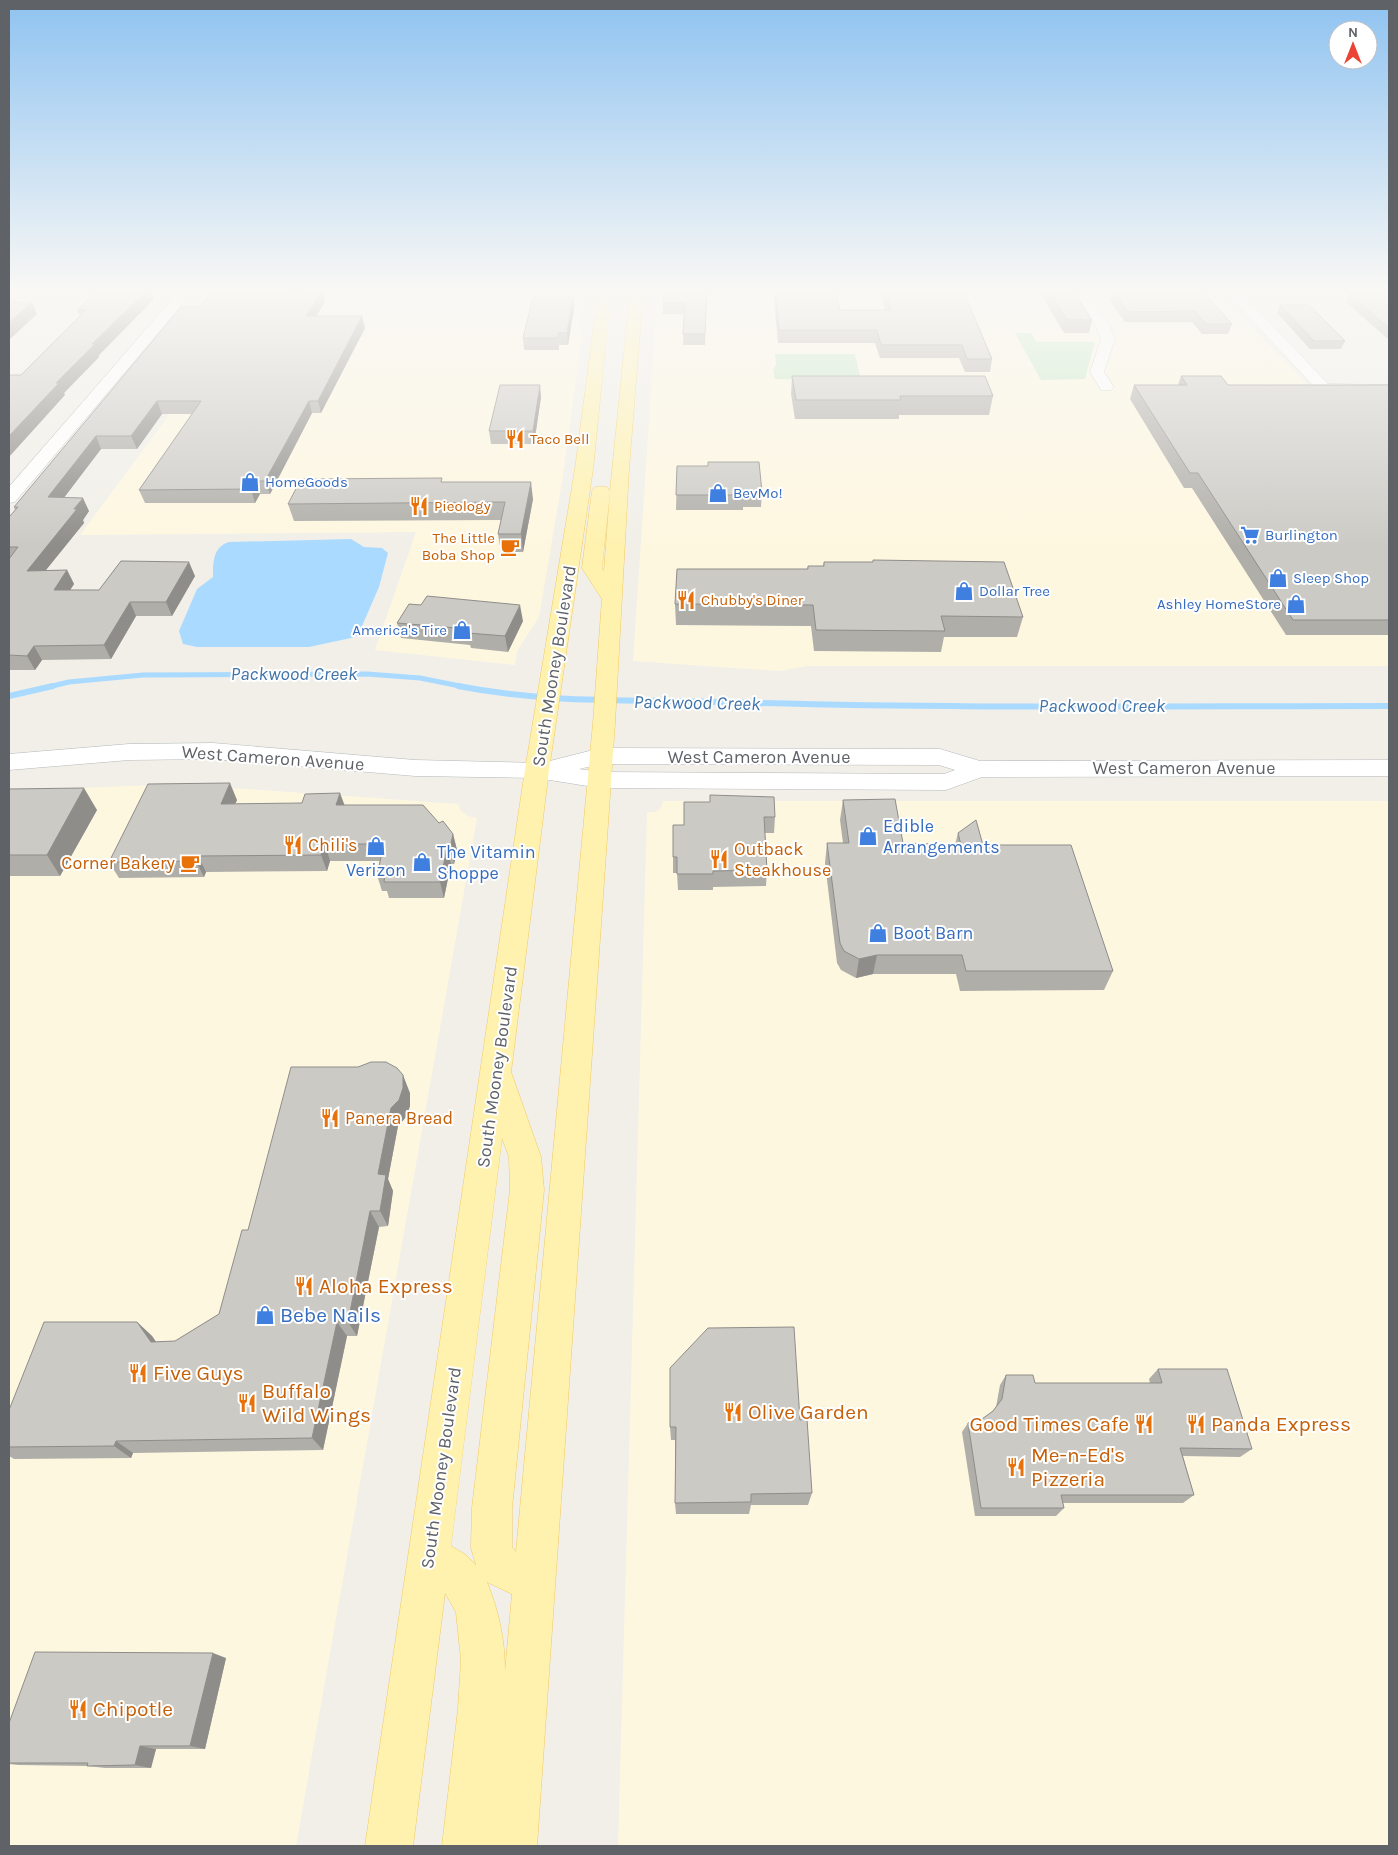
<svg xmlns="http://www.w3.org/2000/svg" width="1398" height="1855" font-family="Karla,sans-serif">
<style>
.commercial{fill:#fef7e0}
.green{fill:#c5e8c5}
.water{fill:#aadaff}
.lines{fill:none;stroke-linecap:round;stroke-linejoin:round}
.stream-far1{stroke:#aadaff;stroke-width:5}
.stream{stroke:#aadaff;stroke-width:6}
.minor-casing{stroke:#b5b8bc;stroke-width:1}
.major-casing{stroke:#f2c960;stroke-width:1}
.minor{fill:#fff;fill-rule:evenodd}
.major{fill:#fff2af;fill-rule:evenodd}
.wall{fill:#afaea9}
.shaded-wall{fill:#8f8d8a}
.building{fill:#cccac5;stroke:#8f8d8a}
.labels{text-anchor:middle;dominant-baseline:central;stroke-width:4;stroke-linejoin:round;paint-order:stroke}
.far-food-label{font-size:15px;fill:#c56008;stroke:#fff;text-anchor:start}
.far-shop-label{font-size:15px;fill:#366cbe;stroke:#fff;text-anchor:start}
.street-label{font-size:18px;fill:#5f6368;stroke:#fff}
.shop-label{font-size:18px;fill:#366cbe;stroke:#fff;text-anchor:start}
.food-label{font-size:18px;fill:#c56008;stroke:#fff;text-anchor:start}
.water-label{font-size:19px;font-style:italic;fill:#4174aa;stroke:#fff}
.near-food-label{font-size:21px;fill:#c56008;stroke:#fff;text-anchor:start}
.near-shop-label{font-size:21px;fill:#366cbe;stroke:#fff;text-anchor:start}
</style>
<rect width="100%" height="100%" fill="#f1efe8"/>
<g class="commercial">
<path d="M669,295l541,3 17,3 88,92 74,2v271h-581l-28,5 -147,-10 24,-361z"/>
<path d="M569,296l13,5 -4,27h5l-21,154 -23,135 -22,34 -2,14 -140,-15 41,-118 -336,3 177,-238z"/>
<path d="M159,785l88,4 211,15 3,7 7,5 9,2 -181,1028h-287v-1051l68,-7z"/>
<path d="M663,801h726v1045h-771l29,-1034h8l6,-4z"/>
</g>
<g class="green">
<path d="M1015,333h16l5,9h59l-10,37 -44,1z"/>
<path d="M775,354h80l5,22 -8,4 -77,-1 -2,-9 3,-5z"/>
</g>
<path class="water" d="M351,539l13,8 18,1 6,5 -9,34 -21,48 -7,3 -42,9h-112l-14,-3 -4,-13 18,-42 16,-12c0,-15 0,-30 16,-35z"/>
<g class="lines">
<path class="stream-far1" d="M48,687l21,-5 74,-7 224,-1 53,4 45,9"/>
<g class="stream">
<path d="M458,686c92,18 174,13 266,16 222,7 443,4 665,4"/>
<path d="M9,696l44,-10"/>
</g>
<g class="minor-casing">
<g id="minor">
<path d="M182,288h14l-181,214 -6,1v-16z"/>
<path d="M1070,288h12l28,38 5,13 -11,33 10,15 -3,3h-10l-11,-18 11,-33 -5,-13z"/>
<path d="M1233,288l5,1 90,95 61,1v10l-70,-3 -91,-97 -2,-3 2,-3z"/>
<path d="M213,743l202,17 127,3 59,-15 339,1 40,12 409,-1v16l-407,1 -36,13 -346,-2 -63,-10 -122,-2 -202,-17 -84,1 -120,10v-16l120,-10zM601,764l338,1 16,5 -11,4 -344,-2 -21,-3z"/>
</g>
</g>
<g class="major-casing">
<path id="major" d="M9,288l1380,1v8l-746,-4 -14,176 -14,254 -78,1123h-95l16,-137 3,-49 -5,-48 -11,-19 -32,253h-48l160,-1076 50,-301 23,-176 -589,2zM611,293h19l-20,198 -3,-4h-12l-3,4 -10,77 20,31 -9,124 -77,829 -4,-5v-39l32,-318 -3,-33 -30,-85 38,-302 44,-301zM610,492l-6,79 -2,-3zM502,1138l7,19 1,33 -38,318 -1,40 5,17 -10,-10 -15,-9zM487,1582l25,12 -7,78c0,-33 -6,-60 -18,-90z"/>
</g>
<use href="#minor" class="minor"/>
<use href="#major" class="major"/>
</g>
<g class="wall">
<path d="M707,288l-2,57h-22l1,-31h-21v-11z"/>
<path d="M775,288l65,22h45l-3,-11 1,-11h79l30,71 -2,13h-25l-6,-14h-79l-5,-15h-97l-4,-42z"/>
<path d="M1045,288h26l21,32 -3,13h-25l-21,-35z"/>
<path d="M1167,288l65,36 -4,10h-26l-10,-12h-67l-15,-21 3,-10h53z"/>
<path d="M322,290l3,12 -9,14 49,12 -44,85h-9l-42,81h-10l-5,9h-110l-6,-13 53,-76h-30l-25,35h-36l-37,48 25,14 -6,9 1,3 -39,47h22l7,14 -4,6h29l96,-14 -23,40h-36l-25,43 -69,1 -7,10h-26v-153l6,-7 -1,-3 185,-200 18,-13 47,-3z"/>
<path d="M1349,294h40v46l-43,-38z"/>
<path d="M573,297l1,11 -6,37h-9v5h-35l-1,-12z"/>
<path d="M154,299l-55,56v2l-35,36 1,2 -44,-20 59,-59 -3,-6z"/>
<path d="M1280,305l65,36 -4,8h-31l-33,-36z"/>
<path d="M792,376l201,20 -4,19h-90v4h-104l-4,-25z"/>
<path d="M1181,376l47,9h161v250h-103l-94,-147h-8l-54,-89 4,-14h44z"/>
<path d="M541,397l-7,47h-43l-2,-13z"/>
<path d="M677,466l85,26 -1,15h-18v3h-67z"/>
<path d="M533,499l-10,53h-22l-3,-18 3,-14 -207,1 -6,-17z"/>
<path d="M873,560l150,57 -6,20h-73l-3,15 -127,-1 -3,-25 -135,-1 -1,-21 132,-35 1,-3h15l1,-4h49z"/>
<path d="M523,621l-15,31 -37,-4 -1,-3 -69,-7 -4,-15z"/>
<path d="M9,789l88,21 -37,66h-51z"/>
<path d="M237,800l-2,4 109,1 95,18 14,11 4,16 -3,14h-3l-7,34h-55l-2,-7h-5l-5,-16 3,-14h-50l-3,10 -121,1 -2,5 -85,1 -10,-16z"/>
<path d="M843,800l60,43 52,2 3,-12 155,138 -9,19 -144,1 -4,-17h-83l-17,4 -15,-8 -4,-7 -12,-100 2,-20h16l-3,-23z"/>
<path d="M684,802l91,15 -1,16h-9l2,37 -1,16 -53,1v3h-35l-1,-17h-4v-16l11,-32z"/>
<path d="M410,1093v13l-4,11 -8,9 -10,53 5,12 -5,35 -9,1 -22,109h-10l-24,114 -190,3 -2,5 -117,1 -5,-3v-46l128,-88 15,14 4,6 19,-1 44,-27 29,-84z"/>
<path d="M1158,1369l94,80 -12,8 -57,-1 11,39 -11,8h-120l1,5 -8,8h-81l-13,-84 6,-9 14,-4 11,-8 3,-4 4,-22 6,-10 29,8h115l-1,-4z"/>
<path d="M800,1420l12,73 -4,12h-57l-2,9h-73l-1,-11v-63h-4l-1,-13z"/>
<path d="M226,1658l-21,91h-49l-5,19h-46l-18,-2 -69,-1 -9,-1v-41z"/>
</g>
<g class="shaded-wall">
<path d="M150,288l4,11 -55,56v2l-35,36 1,2 -56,62v-21l47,-53 36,-39z"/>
<path d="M260,288h3l2,8 -7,-5z"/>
<path d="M322,290l3,12 -16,26 -3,-12z"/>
<path d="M573,297l1,11 -6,37 -1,-12z"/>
<path d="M32,302l5,12 -28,26v-17z"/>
<path d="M362,316l3,12 -44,85 -3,-12z"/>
<path d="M540,385l1,12 -7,47 -1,-13z"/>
<path d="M157,401l5,13 -25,35 -6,-13z"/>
<path d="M309,401l3,12 -42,81 -5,-13z"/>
<path d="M96,436l5,13 -47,62 -6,-14z"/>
<path d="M255,481l5,13 -5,9 -4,-14z"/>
<path d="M531,482l2,17 -10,53 -2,-18z"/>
<path d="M83,498l6,13 -6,9 1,3 -50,62 -7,-14z"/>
<path d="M189,562l6,14 -23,40 -6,-14z"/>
<path d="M67,570l7,14 -13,20 -7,-14z"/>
<path d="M130,602l6,14 -25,43 -7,-14z"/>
<path d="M520,605l3,16 -15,31 -3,-16z"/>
<path d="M34,646l8,14 -7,10 -8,-14z"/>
<path d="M230,783l7,17 -9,20 -7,-16z"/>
<path d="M84,788l13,22 -37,66 -13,-21z"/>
<path d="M340,793l6,16 -10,-4z"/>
<path d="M453,834l4,16 -3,14 -4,-16z"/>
<path d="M325,844l5,17 -3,10 -6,-16z"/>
<path d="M447,848l4,16 -7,34 -4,-16z"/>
<path d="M198,856l8,16 -2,5 -8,-16z"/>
<path d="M877,955l-4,19 -17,4 3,-19z"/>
<path d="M403,1075l7,18v13l-4,11 -8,9 -10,53 5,12 -5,35 -8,-15 -2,-37 13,-66z"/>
<path d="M370,1211l9,16 -22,109 -9,-14z"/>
<path d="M137,1322l15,14 13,19 -14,-13z"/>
<path d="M337,1322l10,14 -24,114 -11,-12z"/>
<path d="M116,1441l17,12 -2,5 -17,-12z"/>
<path d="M213,1653l13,5 -21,91 -15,-3z"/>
<path d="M140,1746l16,3 -5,19 -16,-3z"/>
</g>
<g class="building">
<path d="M100,288h50l-58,56h3l-39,39h3l-50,53v-61h12l65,-65h-9z"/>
<path d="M222,288h38l-2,3 64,-1 -16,26h56l-44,85h-9l-44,80h-10l-4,8 -112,1 62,-89h-44l-26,35h-35l-48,61 35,1 -9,11h3l-50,62 40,-1 -13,20h45l22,-29 68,1 -23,40h-36l-26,43 -70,1 -7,10 -18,-1v-96l9,-12h-9v-30l9,-10h-4l167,-200h18l12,-13h6z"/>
<path d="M665,288h42l-2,46h-22l2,-31h-22z"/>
<path d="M775,288h59l6,22h51l-7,-22h78l30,71h-25l-5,-14h-81l-4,-15h-98z"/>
<path d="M1047,288h24l21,32h-25z"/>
<path d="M1167,288h32l33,36h-26l-11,-13 -67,1 -15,-21h57z"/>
<path d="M1349,294h40v34z"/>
<path d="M533,297h40l-6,36h-9v5h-35z"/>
<path d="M9,302h23l-23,21z"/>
<path d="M1280,305h29l36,36h-31z"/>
<path d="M792,376h193l8,20h-93l1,4h-105z"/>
<path d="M1181,376h40l7,9h161v235h-96l-95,-147h-8l-56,-88h53z"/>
<path d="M500,385h40l-7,46h-44z"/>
<path d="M708,462h51l3,30h-19v3h-67l1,-29h31z"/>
<path d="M442,478l-1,4h90l-10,52h-23l7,-32 -217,2 13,-25z"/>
<path d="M873,560l131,2 19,55 -82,-1 4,15 -129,-1 -3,-25 -138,-1 2,-35h131v-3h16v-4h49z"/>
<path d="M427,596l93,9 -15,31 -37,-3 1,-4 -72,-6 12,-19 12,1z"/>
<path d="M230,783l-9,21 81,-1 3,-9 35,-1 -4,12h87l16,18 4,-2 10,13 -3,14h-3l-7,34h-56l1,-7h-8l7,-31h-59l-4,11 -123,1 -2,5 -87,1 39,-78z"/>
<path d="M84,788l-37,67h-38v-66z"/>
<path d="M710,795l64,2 1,20h-11l3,53 -54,1v3h-36v-17h-4v-32h11v-23h26z"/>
<path d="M895,799l8,44 58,2 -3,-12 18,-13 7,25h88l42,126h-147l-4,-16h-85l-18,4 -15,-8 -4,-8 -13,-100h22l-6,-43z"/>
<path d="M371,1062h15l11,6 6,7v13l-4,12 -8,8 -13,66 8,1 -6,36h-10l-22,111h-11l-25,116 -196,3 -2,5 -105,1v-37l35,-88h93l14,20 24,-1 44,-27 23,-84h6l43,-163h67z"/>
<path d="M794,1327l6,93 7,-1 5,74 -61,1v8l-76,1 1,-76h-6v-59l38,-40z"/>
<path d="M1158,1369h69l25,80 -72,-1 14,47h-133l3,13h-83l-13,-85 14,-4 11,-8 9,-12 4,-24h27l2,8h127z"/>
<path d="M35,1652l178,1 -23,93h-50l-5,19 -48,1 1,-3h-79v-40z"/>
</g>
<linearGradient id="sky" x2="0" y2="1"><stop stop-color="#8fc3f1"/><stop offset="0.53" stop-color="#f9f8f5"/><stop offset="1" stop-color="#f9f8f5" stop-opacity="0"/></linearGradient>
<rect width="1398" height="547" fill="url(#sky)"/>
<defs>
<g id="restaurant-bare" transform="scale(1.5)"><path d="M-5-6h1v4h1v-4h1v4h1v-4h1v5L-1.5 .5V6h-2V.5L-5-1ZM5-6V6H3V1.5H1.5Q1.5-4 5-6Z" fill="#e8710a" stroke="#fff" stroke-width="2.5" paint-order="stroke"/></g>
<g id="shop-bare" transform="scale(1.5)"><path d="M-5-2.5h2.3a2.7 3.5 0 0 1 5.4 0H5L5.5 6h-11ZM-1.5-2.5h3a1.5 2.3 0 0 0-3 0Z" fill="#3f7fe0" stroke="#fff" stroke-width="2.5" paint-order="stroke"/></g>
<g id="supermarket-bare" transform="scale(1.5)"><path d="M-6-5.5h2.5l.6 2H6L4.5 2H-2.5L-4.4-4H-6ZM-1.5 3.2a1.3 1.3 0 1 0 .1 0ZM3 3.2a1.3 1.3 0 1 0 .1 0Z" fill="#3f7fe0" stroke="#fff" stroke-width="2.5" paint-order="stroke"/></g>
<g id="cafe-bare" transform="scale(1.5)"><path d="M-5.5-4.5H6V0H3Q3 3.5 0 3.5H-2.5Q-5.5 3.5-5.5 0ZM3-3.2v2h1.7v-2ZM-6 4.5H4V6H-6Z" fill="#e8710a" stroke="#fff" stroke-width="2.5" paint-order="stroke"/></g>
</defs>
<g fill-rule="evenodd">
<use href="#restaurant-bare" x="515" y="439"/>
<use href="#shop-bare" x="250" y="482"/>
<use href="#shop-bare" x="718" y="493"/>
<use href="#restaurant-bare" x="419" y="506"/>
<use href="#supermarket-bare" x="1250" y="535"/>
<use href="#cafe-bare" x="510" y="547"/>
<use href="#shop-bare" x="1278" y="578"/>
<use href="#shop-bare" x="964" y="591"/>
<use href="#restaurant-bare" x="686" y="600"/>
<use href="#shop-bare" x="1296" y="604"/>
<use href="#shop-bare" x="462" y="630"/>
<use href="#shop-bare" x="868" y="836"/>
<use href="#restaurant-bare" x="293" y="845"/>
<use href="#shop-bare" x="376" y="846"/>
<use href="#restaurant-bare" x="719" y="859"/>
<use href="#shop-bare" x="422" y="862"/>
<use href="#cafe-bare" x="190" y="863"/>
<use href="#shop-bare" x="878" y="933"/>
<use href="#restaurant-bare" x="330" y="1118"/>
<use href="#restaurant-bare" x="304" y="1286"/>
<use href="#shop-bare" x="265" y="1315"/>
<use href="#restaurant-bare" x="138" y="1373"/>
<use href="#restaurant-bare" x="247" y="1403"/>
<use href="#restaurant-bare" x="733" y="1412"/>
<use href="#restaurant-bare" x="1144" y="1424"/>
<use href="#restaurant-bare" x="1196" y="1424"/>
<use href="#restaurant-bare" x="1016" y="1467"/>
<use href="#restaurant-bare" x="78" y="1709"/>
</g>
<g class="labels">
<g class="far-food-label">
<text x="530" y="439">Taco Bell</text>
<text x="434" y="506">Pieology</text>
<text x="495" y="538" text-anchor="end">The Little<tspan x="495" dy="17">Boba Shop</tspan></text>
<text x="701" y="600">Chubby's Diner</text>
</g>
<g class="far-shop-label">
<text x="265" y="482">HomeGoods</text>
<text x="733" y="493">BevMo!</text>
<text x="1265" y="535">Burlington</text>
<text x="1293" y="578">Sleep Shop</text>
<text x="979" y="591">Dollar Tree</text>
<text x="1281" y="604" text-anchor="end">Ashley HomeStore</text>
<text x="447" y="630" text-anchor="end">America's Tire</text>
</g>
<g class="street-label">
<text transform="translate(554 666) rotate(-81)">South Mooney Boulevard</text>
<text x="759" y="757">West Cameron Avenue</text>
<text transform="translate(273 758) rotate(4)">West Cameron Avenue</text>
<text x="1184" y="768">West Cameron Avenue</text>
<text transform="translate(497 1067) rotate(-82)">South Mooney Boulevard</text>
<text transform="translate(441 1468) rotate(-82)">South Mooney Boulevard</text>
</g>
<g class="shop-label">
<text x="883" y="826">Edible<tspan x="883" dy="21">Arrangements</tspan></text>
<text x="437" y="852">The Vitamin<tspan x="437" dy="21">Shoppe</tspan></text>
<text x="376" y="870" text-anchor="middle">Verizon</text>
<text x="893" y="933">Boot Barn</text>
</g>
<g class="food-label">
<text x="308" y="845">Chili's</text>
<text x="734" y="849">Outback<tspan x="734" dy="21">Steakhouse</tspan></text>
<text x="175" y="863" text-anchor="end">Corner Bakery</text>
<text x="345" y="1118">Panera Bread</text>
</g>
<g class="water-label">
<text x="294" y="674">Packwood Creek</text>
<text transform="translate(697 703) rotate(1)">Packwood Creek</text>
<text x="1102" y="706">Packwood Creek</text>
</g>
<g class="near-food-label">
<text x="319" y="1286">Aloha Express</text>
<text x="153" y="1373">Five Guys</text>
<text x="262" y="1391">Buffalo<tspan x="262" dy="24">Wild Wings</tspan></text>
<text x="748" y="1412">Olive Garden</text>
<text x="1129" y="1424" text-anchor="end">Good Times Cafe</text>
<text x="1211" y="1424">Panda Express</text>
<text x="1031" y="1455">Me-n-Ed's<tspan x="1031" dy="24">Pizzeria</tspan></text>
<text x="93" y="1709">Chipotle</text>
</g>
<g class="near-shop-label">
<text x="280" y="1315">Bebe Nails</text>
</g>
</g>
<rect width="1398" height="1855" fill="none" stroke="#5f6368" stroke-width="20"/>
<g transform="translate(1353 45)"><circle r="24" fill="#ffffff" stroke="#bfc1c3"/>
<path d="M0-4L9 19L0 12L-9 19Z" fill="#ea4335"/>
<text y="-8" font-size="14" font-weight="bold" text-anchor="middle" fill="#5f6368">N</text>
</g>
</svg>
